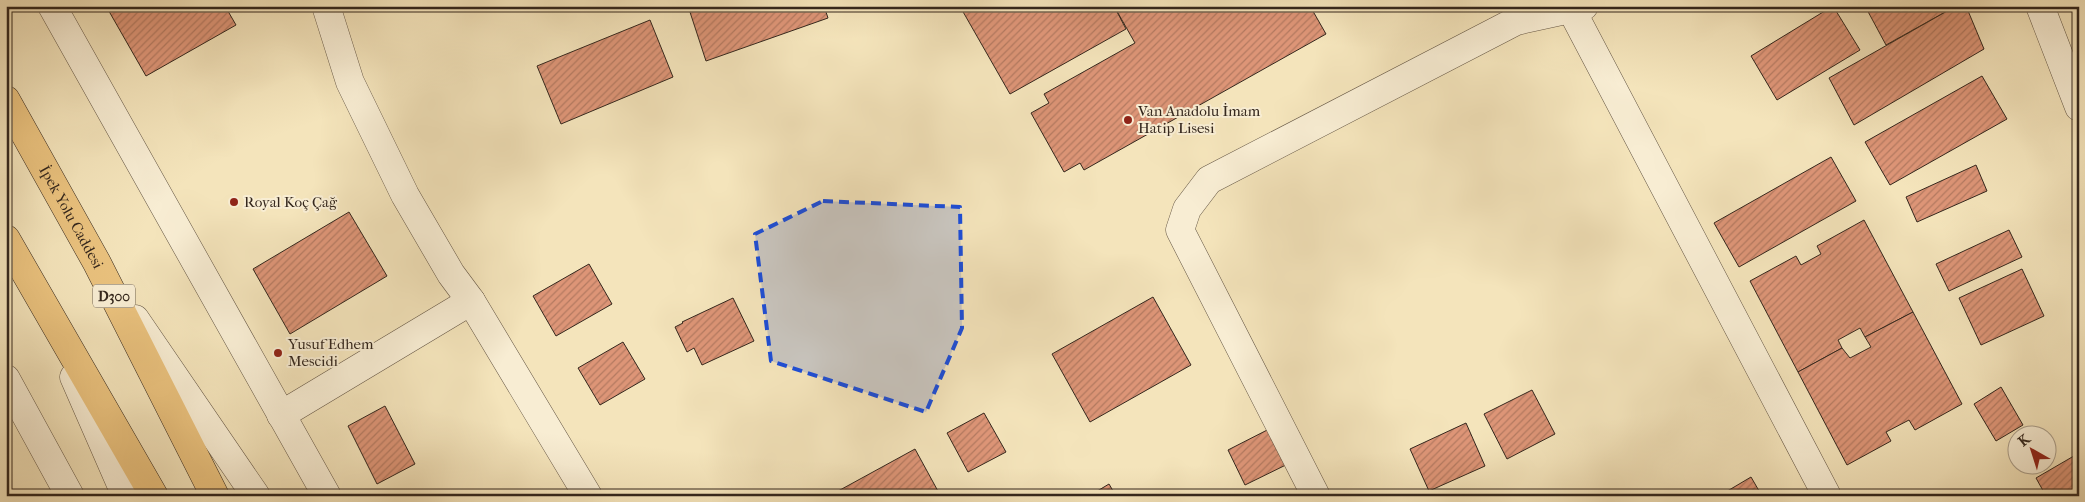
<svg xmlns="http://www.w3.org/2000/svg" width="2085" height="502" font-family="'IM FELL French Canon',serif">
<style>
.building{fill:url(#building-hatch);stroke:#34271d}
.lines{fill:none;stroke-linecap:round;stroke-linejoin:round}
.minor-casing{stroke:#645644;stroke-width:29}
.highway-casing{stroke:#34271d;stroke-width:29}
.minor{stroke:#f8edd3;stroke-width:28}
.highway{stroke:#eac27e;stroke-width:28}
.marked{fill:#1d4ed8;fill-opacity:0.2;stroke:#1d4ed8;stroke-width:4;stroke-dasharray:10 6;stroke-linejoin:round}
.poi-dot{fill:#8f2418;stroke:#f8edd3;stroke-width:2}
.labels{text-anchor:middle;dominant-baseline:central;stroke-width:4;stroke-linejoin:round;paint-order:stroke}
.shield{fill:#f8edd3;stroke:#6f6254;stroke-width:1}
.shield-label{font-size:14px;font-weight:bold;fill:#34271d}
.poi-label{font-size:15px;fill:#34271d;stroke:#f8edd3;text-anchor:start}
.street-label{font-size:15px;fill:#34271d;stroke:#f8edd3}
</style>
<defs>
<pattern id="building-hatch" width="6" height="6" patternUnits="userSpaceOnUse" patternTransform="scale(1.25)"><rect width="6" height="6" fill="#dd9577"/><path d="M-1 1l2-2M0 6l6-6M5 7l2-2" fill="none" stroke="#b47a61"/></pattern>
</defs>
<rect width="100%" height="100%" fill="#f4e4bb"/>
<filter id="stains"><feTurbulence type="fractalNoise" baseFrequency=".004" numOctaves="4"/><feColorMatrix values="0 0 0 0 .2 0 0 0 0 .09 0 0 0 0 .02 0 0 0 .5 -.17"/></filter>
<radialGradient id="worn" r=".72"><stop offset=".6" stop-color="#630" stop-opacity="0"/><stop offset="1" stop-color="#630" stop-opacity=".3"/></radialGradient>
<g class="building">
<path d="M106,6h119l11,19 -90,51z"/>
<path d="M688,6h136l4,12 -122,43z"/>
<path d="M969,6h145l12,23 -116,65 -48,-84z"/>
<path d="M1114,6h196l16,28 -242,136 -4,-7 -16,9 -33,-59 18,-10 -5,-9 91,-51z"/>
<path d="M1833,6l27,44 -83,50 -26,-44z"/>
<path d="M1865,6h91l-70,39z"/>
<path d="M1956,6h10l18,43 -130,76 -25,-47z"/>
<path d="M650,20l23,57 -112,47 -24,-58z"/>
<path d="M1982,76l25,43 -117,66 -25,-43z"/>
<path d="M1831,157l25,44 -117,66 -25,-44z"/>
<path d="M1976,165l11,26 -70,31 -11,-25z"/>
<path d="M349,212l38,64 -97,58 -37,-65z"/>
<path d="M1864,220l49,92 -48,25 -5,-9 -22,12 4,8 -44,24 -48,-91 46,-25 5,9 20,-11 -4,-8z"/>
<path d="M2009,230l13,27 -73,34 -13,-27z"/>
<path d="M589,264l23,40 -56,32 -23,-40z"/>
<path d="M2022,269l22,47 -63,29 -22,-47z"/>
<path d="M1153,297l38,68 -101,57 -38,-68z"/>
<path d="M733,298l21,43 -52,24 -8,-17 -7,4 -12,-25 8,-4 -1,-1z"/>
<path d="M1913,312l49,92 -47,26 -6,-10 -23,12 5,9 -44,24 -49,-93 44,-24 8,10 21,-11 -6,-10z"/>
<path d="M623,342l22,37 -45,26 -22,-37z"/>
<path d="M2001,387l22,38 -27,16 -22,-37z"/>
<path d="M1532,390l23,44 -48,25 -23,-45z"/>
<path d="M385,406l30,58 -38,20 -29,-58z"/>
<path d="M984,413l22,39 -38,20 -21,-39z"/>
<path d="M1466,423l19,43 -56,25 -19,-42z"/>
<path d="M1279,424l17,36 -51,25 -17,-35z"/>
<path d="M915,449l24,44 -5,3h-105z"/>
<path d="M2079,453v43h-33l-10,-18z"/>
<path d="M1751,477l11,19h-43z"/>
<path d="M1109,484l7,12h-27z"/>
</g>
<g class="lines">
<g class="minor-casing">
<g id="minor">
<path d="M52,6l275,490"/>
<path d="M326,6l24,76 55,113 46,79 20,27 117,195"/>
<path d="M2040,6l39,101"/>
<path d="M1571,9l256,487"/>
<path d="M135,319l121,177"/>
<path d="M74,377l52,119"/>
<path d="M6,379l64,117"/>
<path d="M281,415l190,-114"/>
<path d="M1316,496l-136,-266 7,-21 22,-29 307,-159 68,-15"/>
</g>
</g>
<g class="highway-casing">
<g id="highway">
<path id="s1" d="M6,100l91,163 118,233"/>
<path d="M6,239l148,257"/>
</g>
</g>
<use href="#minor" class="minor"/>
<use href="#highway" class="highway"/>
</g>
<path class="marked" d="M823,201l137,6 2,121 -36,84 -155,-51 -16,-127z"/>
<g class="poi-dot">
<circle cx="1128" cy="120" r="5"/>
<circle cx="234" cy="202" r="5"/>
<circle cx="278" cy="353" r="5"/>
</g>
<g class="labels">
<rect class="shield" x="93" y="284.5" width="42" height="23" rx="4"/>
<g class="shield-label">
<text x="114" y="296">D300</text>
</g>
<g class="poi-label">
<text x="1138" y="111">Van Anadolu İmam<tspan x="1138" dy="17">Hatip Lisesi</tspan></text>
<text x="244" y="202">Royal Koç Çağ</text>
<text x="288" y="344">Yusuf Edhem<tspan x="288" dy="17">Mescidi</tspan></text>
</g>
<g class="street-label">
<text stroke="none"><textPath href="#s1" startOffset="134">İpek Yolu Caddesi</textPath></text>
</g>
</g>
<rect width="2085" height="502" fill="none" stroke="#f4e4bb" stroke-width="25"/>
<rect x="8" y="8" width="2070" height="487" fill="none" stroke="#34271d" stroke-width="2.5"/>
<rect x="12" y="12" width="2060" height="477" fill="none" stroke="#34271d"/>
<g transform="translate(2032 450) rotate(321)"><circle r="24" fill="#f8edd3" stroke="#aa9e8a"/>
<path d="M0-4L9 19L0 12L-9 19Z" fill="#8f2418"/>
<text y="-8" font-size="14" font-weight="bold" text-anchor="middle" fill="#34271d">K</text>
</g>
<rect width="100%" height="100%" filter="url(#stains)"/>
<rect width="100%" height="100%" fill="url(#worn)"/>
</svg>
